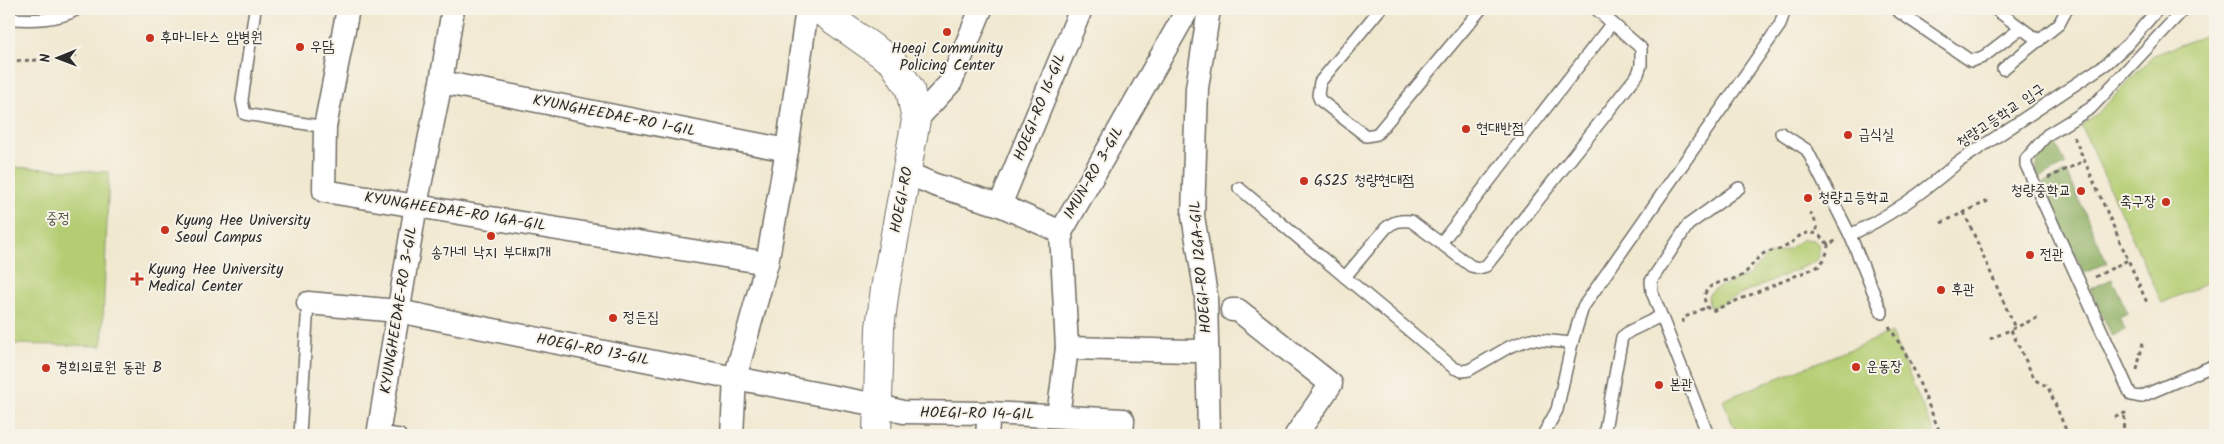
<svg xmlns="http://www.w3.org/2000/svg" width="2224" height="444" font-family="Kalam,'Poor Story',sans-serif">
<style>
.green{fill:#b4cd72;stroke:#707c4e}
.forest{fill:#8fb064;stroke:#5d6e48}
.lines{fill:none;stroke-linecap:round;stroke-linejoin:round}
.lane-casing{stroke:#706d65;stroke-width:14}
.street-casing{stroke:#706d65;stroke-width:25}
.secondary-casing{stroke:#706d65;stroke-width:30}
.path{stroke:#706d65;stroke-width:3;stroke-dasharray:4 4;stroke-linecap:butt}
.lane{stroke:#fff;stroke-width:11}
.street{stroke:#fff;stroke-width:22}
.secondary{stroke:#fff;stroke-width:28}
.poi-dot{fill:#c8321e;stroke:#f7f3e8;stroke-width:2}
.labels{text-anchor:middle;dominant-baseline:central;stroke-width:4;stroke-linejoin:round;paint-order:stroke}
.poi-label{font-size:15px;fill:#2b2b2b;stroke:#f7f3e8;text-anchor:start}
.street-label{font-size:15px;fill:#2b2b2b;stroke:#f7f3e8}
.park-label{font-size:15px;fill:#4d543d;stroke:#f7f3e8}
</style>
<rect width="100%" height="100%" fill="#f7f3e8"/>
<filter id="ink" filterUnits="userSpaceOnUse"><feTurbulence type="fractalNoise" baseFrequency=".02" numOctaves="2"/><feDisplacementMap in="SourceGraphic" scale="10" xChannelSelector="R" yChannelSelector="G"/><feConvolveMatrix kernelMatrix="1 2 1 2 8 2 1 2 1" color-interpolation-filters="sRGB"/></filter>
<filter id="wash" filterUnits="userSpaceOnUse"><feTurbulence type="fractalNoise" baseFrequency=".0096" numOctaves="4" result="noise"/><feDisplacementMap in="SourceGraphic" scale="20" xChannelSelector="R" yChannelSelector="G"/><feGaussianBlur stdDeviation="1.12" result="paint"/><feColorMatrix in="noise" values="0 0 0 0 0 0 0 0 0 0 0 0 0 0 0 0 0 1.4 0 .05"/><feComposite in="paint" operator="in"/></filter>
<g filter="url(#wash)">
<rect width="100%" height="100%" fill="#f1e8d0"/>
<g class="green">
<path d="M2211,33l4,11v236l-53,23 -81,-178 16,-11 57,-59z"/>
<path d="M9,167l100,5 -7,174 -93,-2z"/>
<path d="M1803,239l11,1 4,4 1,13 -3,4 -103,46 -4,-1 -1,-11 6,-6 35,-14 19,-20 19,-5z"/>
<path d="M1891,333l44,102h-198l-14,-35z"/>
</g>
<g class="forest">
<path d="M2054,140l12,24 -27,14c-7,-19 4,-24 15,-38z"/>
<path d="M2067,172l40,91 -23,10 -41,-90z"/>
<path d="M2112,279l16,34 -9,4 7,13 -14,6 -22,-47z"/>
</g>
</g>
<g filter="url(#ink)">
<g class="lines">
<g class="lane-casing">
<g id="lane">
<path d="M255,9l-13,91 3,14 80,13"/>
<path d="M1380,9l-60,73 -2,13 2,5 46,36 11,-2 104,-125"/>
<path d="M1995,9l44,32"/>
<path d="M2184,9l-93,99 -44,27 -21,24v6l105,230 9,2 75,-32"/>
<path d="M1899,12l72,49 12,-4 38,-29"/>
<path d="M9,19c23,1 48,2 69,-10"/>
<path d="M2003,69l56,-45 8,-15"/>
<path d="M1781,133l26,17 43,85 32,78"/>
<path d="M1239,188l106,89 41,-49c8,-7 14,-8 25,-7l60,45 8,2 7,-2 152,-192 3,-9v-17l-45,-39"/>
<path d="M1850,235c40,-19 74,-43 107,-72l149,-99 22,-20 30,-35"/>
<path d="M1441,243l171,-220"/>
<path d="M1345,277l109,91 8,3 7,-1 40,-23 21,-8 42,4"/>
<path d="M379,432l21,3"/>
<path d="M300,435l8,-132"/>
<path d="M1543,435l14,-25 15,-67 11,-36 197,-282 5,-16"/>
<path d="M1604,435l18,-98 8,-6 31,-15"/>
<path d="M1708,435l-56,-143 -1,-11 37,-56 51,-37"/>
</g>
</g>
<g class="street-casing">
<g id="street">
<path d="M348,9l-23,118 -1,64 443,72"/>
<path d="M441,82l346,68"/>
<path d="M916,120l35,-38 30,-73"/>
<path d="M907,173l28,12 65,20 61,27"/>
<path d="M1000,205l81,-196"/>
<path d="M308,303l90,8 337,67 142,27 26,7 86,1 134,7 -1,15"/>
<path d="M1232,310h6l93,74 -35,51"/>
<path d="M1067,348l126,3 14,-1"/>
<path d="M1058,416l9,-68 -6,-116 127,-223"/>
<path d="M378,435l38,-230 25,-123 12,-73"/>
<path d="M732,435l3,-57 32,-115 20,-113 20,-141"/>
<path d="M987,435l2,-22"/>
<path d="M1209,435l-3,-140 -13,-79 4,-128 12,-79"/>
</g>
</g>
<g class="secondary-casing">
<path id="secondary" d="M818,9l75,53 17,27 6,31 -31,169 -5,39 -3,107"/>
</g>
<g class="path">
<path d="M9,61l55,-2 16,-5"/>
<path d="M11,65l1,-21"/>
<path d="M2074,137l74,168"/>
<path d="M2048,178l36,-17"/>
<path d="M1810,212l5,9 3,13"/>
<path d="M1964,212l51,116"/>
<path d="M1941,223l49,-23"/>
<path d="M1828,244l-10,-10c-19,-4 -19,5 -33,13 -7,4 -16,3 -22,7 -8,5 -12,14 -19,20 -10,9 -44,5 -39,28 1,5 3,7 7,9l107,-45c6,-7 9,-13 9,-22l8,-3"/>
<path d="M2095,277l33,-17"/>
<path d="M1683,323v-5l24,-11"/>
<path d="M1889,326l22,37 30,72"/>
<path d="M2011,330l24,50 13,7 20,48"/>
<path d="M1990,339l49,-22"/>
<path d="M2137,370l6,-28"/>
<path d="M2115,417l10,-4 2,-3"/>
<path d="M2120,435l3,-4 2,-18"/>
</g>
<use href="#lane" class="lane"/>
<use href="#street" class="street"/>
<use href="#secondary" class="secondary"/>
</g>
</g>
<g class="poi-dot">
<circle cx="947" cy="32" r="5"/>
<circle cx="150" cy="38" r="5"/>
<circle cx="300" cy="47" r="5"/>
<circle cx="1466" cy="129" r="5"/>
<circle cx="1848" cy="135" r="5"/>
<circle cx="1304" cy="181" r="5"/>
<circle cx="2081" cy="191" r="5"/>
<circle cx="1808" cy="198" r="5"/>
<circle cx="2166" cy="202" r="5"/>
<circle cx="165" cy="230" r="5"/>
<circle cx="491" cy="236" r="5"/>
<circle cx="2030" cy="255" r="5"/>
<path d="M134.5 271.5h5v5h5v5h-5v5h-5v-5h-5v-5h5z"/>
<circle cx="1941" cy="290" r="5"/>
<circle cx="613" cy="318" r="5"/>
<circle cx="1856" cy="367" r="5"/>
<circle cx="46" cy="368" r="5"/>
<circle cx="1659" cy="385" r="5"/>
</g>
<g class="labels">
<g class="poi-label">
<text x="160" y="38">후마니타스 암병원</text>
<text x="310" y="47">우담</text>
<text x="947" y="49" text-anchor="middle">Hoegi Community<tspan x="947" dy="17">Policing Center</tspan></text>
<text x="1476" y="129">현대반점</text>
<text x="1858" y="135">급식실</text>
<text x="1314" y="181">GS25 청량현대점</text>
<text x="2071" y="191" text-anchor="end">청량중학교</text>
<text x="1818" y="198">청량고등학교</text>
<text x="2156" y="202" text-anchor="end">축구장</text>
<text x="175" y="221">Kyung Hee University<tspan x="175" dy="17">Seoul Campus</tspan></text>
<text x="491" y="253" text-anchor="middle">송가네 낙지 부대찌개</text>
<text x="2040" y="255">전관</text>
<text x="148" y="270">Kyung Hee University<tspan x="148" dy="17">Medical Center</tspan></text>
<text x="1951" y="290">후관</text>
<text x="623" y="318">정든집</text>
<text x="1866" y="367">운동장</text>
<text x="56" y="368">경희의료원 동관 B</text>
<text x="1669" y="385">본관</text>
</g>
<g class="street-label">
<text transform="translate(1040 107) rotate(-68)">HOEGI-RO 16-GIL</text>
<text transform="translate(614 116) rotate(11)">KYUNGHEEDAE-RO 1-GIL</text>
<text transform="translate(2001 116) rotate(-34)">청량고등학교 입구</text>
<text transform="translate(1094 173) rotate(-60)">IMUN-RO 3-GIL</text>
<text transform="translate(902 200) rotate(-79)">HOEGI-RO</text>
<text transform="translate(455 212) rotate(9)">KYUNGHEEDAE-RO 1GA-GIL</text>
<text transform="translate(1201 267) rotate(-95)">HOEGI-RO 12GA-GIL</text>
<text transform="translate(399 310) rotate(-81)">KYUNGHEEDAE-RO 3-GIL</text>
<text transform="translate(593 350) rotate(11)">HOEGI-RO 13-GIL</text>
<text transform="translate(977 414) rotate(1)">HOEGI-RO 14-GIL</text>
</g>
<g class="park-label">
<text x="58" y="219">중정</text>
</g>
</g>
<rect width="2224" height="444" fill="none" stroke="#f7f3e8" stroke-width="30"/>
<g transform="translate(58 58) rotate(269)" stroke="#f7f3e8" stroke-width="4" paint-order="stroke">
<path d="M0-4L9 19L0 12L-9 19Z" fill="#2b2b2b"/>
<text y="-8" font-size="14" font-weight="bold" text-anchor="middle" fill="#2b2b2b">N</text>
</g>
</svg>
